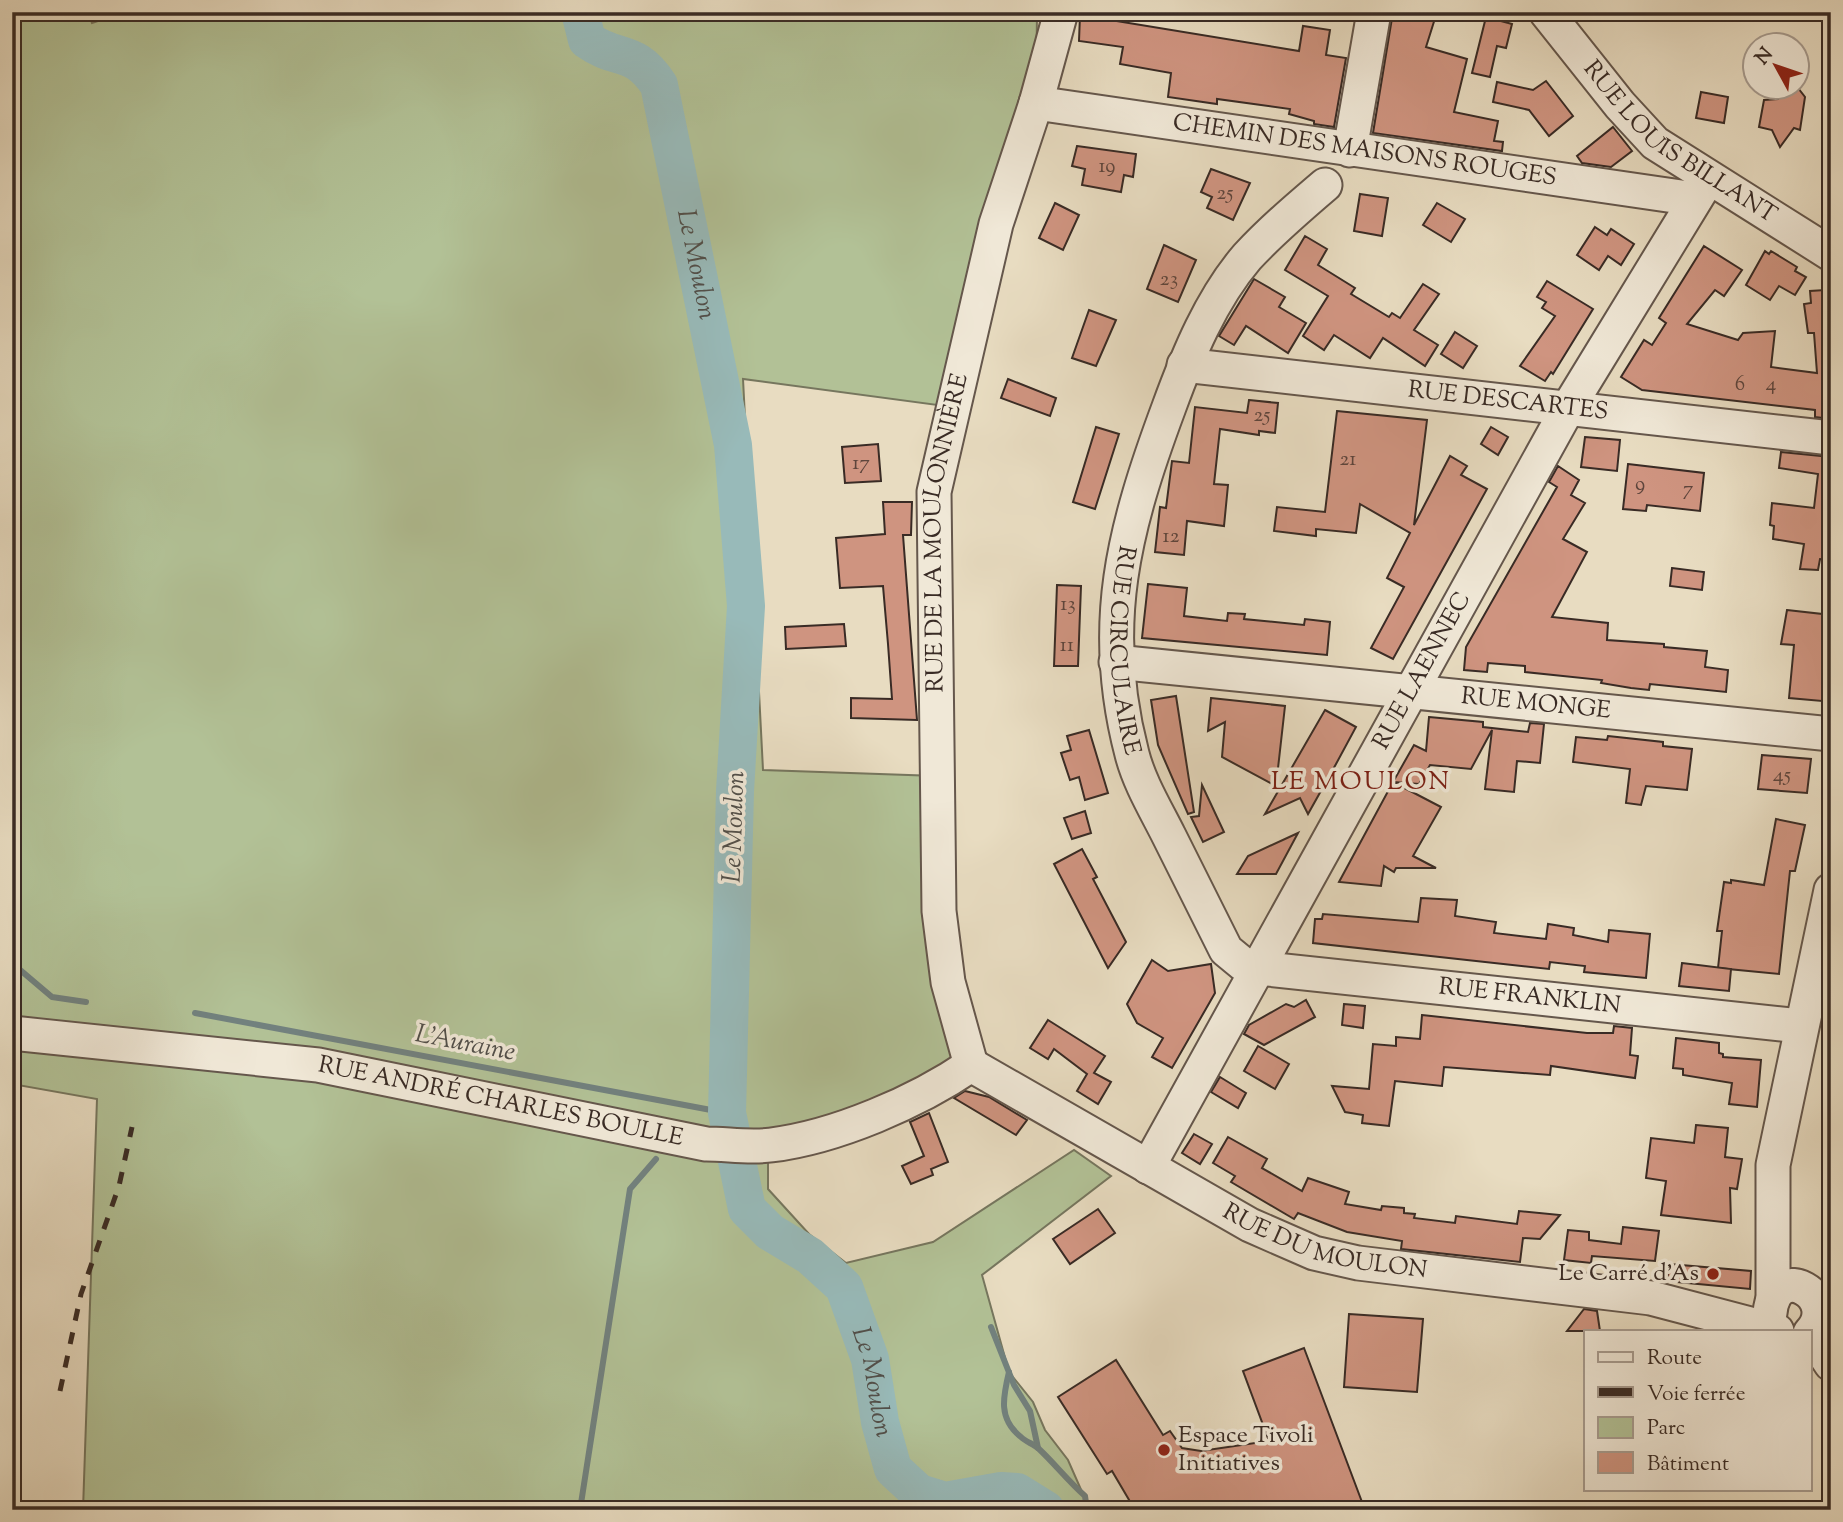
<svg xmlns="http://www.w3.org/2000/svg" width="1843" height="1522" font-family="'Sorts Mill Goudy',serif">
<style>
.green{fill:#b2c196;stroke:#76765e;stroke-width:2}
.lines{fill:none;stroke-linecap:round;stroke-linejoin:round}
.stream{stroke:#72817e;stroke-width:6}
.river{stroke:#98bab9;stroke-width:38}
.building{fill:#cf9480;stroke:#392b25;stroke-width:2}
.minor-casing{stroke:#65574c;stroke-width:37}
.minor{stroke:#f0e8d7;stroke-width:33}
.rail{stroke:#392b25;stroke-width:5;stroke-dasharray:12 12;stroke-linecap:butt}
.poi-dot{fill:#8f2418;stroke:#f0e8d7;stroke-width:2.5}
.labels{text-anchor:middle;dominant-baseline:central;stroke-width:7;stroke-linejoin:round;paint-order:stroke}
.number-label{font-size:21px;fill:#5e453c}
.street-label{font-size:24px;fill:#392b25;stroke:#f0e8d7}
.poi-label{font-size:24px;fill:#392b25;stroke:#f0e8d7;text-anchor:end}
.water-label{font-size:26px;font-style:italic;fill:#514f4a;stroke:#f0e8d7}
.neighbourhood-label{font-size:26px;letter-spacing:2px;fill:#7a1f14;stroke:#f0e8d7}
</style>
<rect width="100%" height="100%" fill="#e8dcc1"/>
<filter id="stains"><feTurbulence type="fractalNoise" baseFrequency=".00286" numOctaves="4"/><feColorMatrix values="0 0 0 0 .2 0 0 0 0 .09 0 0 0 0 .02 0 0 0 .5 -.17"/></filter>
<radialGradient id="worn" r=".72"><stop offset=".6" stop-color="#630" stop-opacity="0"/><stop offset="1" stop-color="#630" stop-opacity=".3"/></radialGradient>
<path class="green" d="M12,12h76l4,11 33,-11h912l-1,91 -84,304 -209,-28 20,391 174,6 34,289 -203,81v43l41,45 37,29 87,-21 141,-92 37,26 -129,99 27,97 24,30 12,28 23,30 22,50h-1007l14,-411 -85,-15z"/>
<g class="lines">
<g class="stream">
<path d="M12,960l7,9 33,28 34,5"/>
<path d="M195,1013l532,100"/>
<path d="M991,1327l23,58 16,26 8,37"/>
<path d="M1009,1372c-6,25 -11,47 12,65 5,5 13,7 18,12 16,15 29,32 46,47l2,14"/>
<path d="M580,1510l50,-321 26,-30"/>
</g>
<path class="river" id="s1" d="M580,12l7,28c31,22 47,7 72,45l74,360 13,161 -11,185 -8,322 20,96 23,23 40,24 34,31 26,72 10,63 13,47 26,24 26,8 56,-10 16,1 29,18"/>
</g>
<g class="building">
<path d="M1393,12h44l-11,35 41,12 -13,53 44,9 -4,20 9,1 -1,9 -129,-18z"/>
<path d="M1080,15l219,36 4,-25 27,4 -4,25 20,3 -12,69 -20,-3v-3l-25,-7 1,-5 -73,-10v5l-49,-7 3,-24 -51,-9 3,-17 -44,-6z"/>
<path d="M1486,17l26,7 -6,24 -9,-2 -7,31 -18,-4z"/>
<path d="M1546,81l27,35 -24,20 -20,-26 -36,-8 4,-20 36,8z"/>
<path d="M1784,88h14l7,9 -5,33 -6,-2 -14,19 -8,-17 -13,-3 5,-27 14,-1z"/>
<path d="M1701,92l27,5 -4,26 -28,-5z"/>
<path d="M1613,127l19,24 -21,16 -29,-4 -5,-7z"/>
<path d="M1077,146l59,8 -3,23 -9,-2 -3,17 -39,-7 3,-16 -13,-3z"/>
<path d="M1211,169l39,14 -17,37 -26,-12 5,-11 -11,-5z"/>
<path d="M1360,194l28,4 -6,38 -28,-5z"/>
<path d="M1055,203l24,12 -16,35 -24,-12z"/>
<path d="M1437,203l28,16 -14,23 -28,-17z"/>
<path d="M1595,227l12,8 4,-6 23,15 -13,21 -13,-9 -9,14 -22,-15z"/>
<path d="M1305,236l22,13 -9,16 37,23 -4,6 38,23 3,-4 8,5 23,-34 16,10 -25,36 24,15 -13,21 -42,-28 -13,20 -36,-23 -10,15 -21,-14 25,-40 -43,-26z"/>
<path d="M1164,245l32,15 -18,42 -31,-13z"/>
<path d="M1704,246l38,24 -18,26 -9,-6 -28,34 51,16 5,-7 32,-2 -4,36 46,6 -3,-40h-6l-4,-29 7,-1 -1,-12 15,-1 6,36v93l-16,-2v-7l-173,-20 -21,-13 23,-37 8,5 14,-22 -7,-5z"/>
<path d="M1765,251l4,3 2,-3 26,16 -2,4 11,6 -11,18 -16,-9 -9,14 -24,-15z"/>
<path d="M1254,279l31,18 -6,10 27,16 -18,30 -42,-27 -12,19 -15,-9z"/>
<path d="M1547,281l46,28 -40,65 -2,-2 -6,9 -25,-15 35,-50 -13,-8 4,-6 -9,-5z"/>
<path d="M1089,310l27,10 -20,46 -24,-8z"/>
<path d="M1455,332l22,14 -14,22 -22,-14z"/>
<path d="M1008,379l48,19 -6,18 -49,-18z"/>
<path d="M1249,400l29,3 -3,30 -16,-2v4l-39,-6 -6,55 14,1 -4,41 -37,-5 -3,34 -29,-3 5,-45 6,1 6,-47 17,2 6,-56 52,6z"/>
<path d="M1337,411l90,9 -13,105 36,-69 17,10 -6,9 26,14 -94,170 -22,-11 33,-61 -17,-9 23,-45 -50,-29 -4,29 -40,-4v7l-42,-5 3,-24 48,5z"/>
<path d="M1096,427l23,7 -24,75 -22,-7z"/>
<path d="M1491,427l17,10 -10,18 -17,-11z"/>
<path d="M1585,437l35,3 -3,31 -36,-4z"/>
<path d="M878,444l3,37 -36,2 -3,-36z"/>
<path d="M1781,452l50,5v103l-11,-1 -2,11 -18,-1 4,-25 -31,-5 1,-13 -4,-1 2,-22 42,5 4,-34 -39,-6z"/>
<path d="M1628,464l76,9 -4,38 -53,-6 -1,6 -23,-2z"/>
<path d="M1558,466l21,14 -8,15 14,8 -22,36 24,13 -35,65 56,6 -1,17 57,4v3l43,4 -2,16 23,3 -2,22 -76,-8 -1,6 -18,-2 -30,-5 1,-3 -77,-8v-6l-37,-3 -1,9 -23,-2 2,-23 91,-160 -8,-5z"/>
<path d="M883,502h29l-1,33h-8l14,185 -66,-2v-20l41,1 -4,-55 -5,-58 -43,2 -4,-50 49,-4z"/>
<path d="M1672,568l32,4 -2,18 -32,-4z"/>
<path d="M1148,584l39,4 -3,28 43,5 1,-8 17,1 -1,5 60,6 1,-6 25,3 -3,33 -185,-17z"/>
<path d="M1057,585l24,1 -3,80h-24z"/>
<path d="M1787,610l44,5 -9,86 -33,-3 5,-53 -13,-1z"/>
<path d="M844,624l2,22 -60,3 -1,-22z"/>
<path d="M1176,696l18,116 -6,2 -30,-69 -7,-45z"/>
<path d="M1211,698l74,8 -9,80 -54,-29 3,-35 -17,9z"/>
<path d="M1325,710l31,17 -20,37 -28,50 -8,-16 -35,16z"/>
<path d="M1429,717l54,5v5l45,5 2,-9 14,1 -4,39 -23,-2 -3,31 -29,-3 7,-59 -21,39 -41,-4 -11,19 -26,-2 21,-37 12,6z"/>
<path d="M1089,730l19,63 -23,7 -6,-23 -9,3 -9,-27 10,-3 -4,-14z"/>
<path d="M1608,736l55,6v4l29,3 -5,41 -41,-4 -5,19 -15,-2 4,-34 -57,-7 3,-25 31,3z"/>
<path d="M1762,755l49,4 -4,34 -49,-4z"/>
<path d="M1393,782l48,25 -28,49 23,12h-40l-2,4 -10,-6 -3,20 -42,-4z"/>
<path d="M1202,785l22,47 -21,10 -12,-25 8,-1z"/>
<path d="M1085,811l6,22 -19,6 -8,-21z"/>
<path d="M1776,819l29,6 -10,46h-5l-11,103 -61,-6 4,-37h-5l7,-49 7,1v-3l33,5z"/>
<path d="M1298,833l-22,41h-39l11,-18z"/>
<path d="M1082,849l15,28 -4,2 33,63 -18,26 -54,-104z"/>
<path d="M1421,898l36,2 -2,16 41,6 -2,11 52,6 2,-15 26,4 -1,7 35,7 1,-12 41,4 -4,44 -62,-6 1,-6 -35,-4 -1,7 -236,-26 2,-24h7l1,-5 95,8z"/>
<path d="M1152,960l16,11 43,-7 4,29 -43,75 -20,-11 11,-19 -26,-15 -10,-19z"/>
<path d="M1682,963l49,6 -2,22 -50,-5z"/>
<path d="M1306,1000l9,17 -51,28 -20,-11 5,-9 37,-21 8,3z"/>
<path d="M1344,1004l21,2 -2,22 -21,-3z"/>
<path d="M1422,1015l165,18h26l1,-7 18,2 -2,27 8,1 -3,22 -84,-12 -1,9 -106,-8 -2,19 -47,-5 -6,45 -27,-3 1,-8 -18,-3 -13,-26 37,3 4,-45 23,2v-9l24,2z"/>
<path d="M1048,1020l57,36 -11,17 17,9 -13,22 -21,-13 10,-17 -33,-25 -6,10 -18,-11z"/>
<path d="M1676,1038l43,5v10l4,1v3l38,3 -4,47 -28,-3 3,-21 -49,-8v-6l-10,-1z"/>
<path d="M1258,1046l31,18 -14,25 -31,-18z"/>
<path d="M1220,1077l26,16 -8,15 -27,-16z"/>
<path d="M965,1091l24,6 38,23 -11,15 -62,-37z"/>
<path d="M929,1113l19,49 -17,7 2,6 -22,9 -9,-18 22,-10 -14,-34z"/>
<path d="M1696,1125l32,3 -3,29 17,2 -5,30 -7,-1 1,35 -70,-8 5,-34 -20,-3 5,-40 43,5z"/>
<path d="M1194,1134l18,10 -12,20 -18,-11z"/>
<path d="M1228,1137l39,22 -5,9 40,23 6,-13 41,14 -4,12 36,6 1,-4 22,2v5l11,1 -1,4 41,5 1,-7 61,8 2,-13 41,4 -20,24 -17,-1 -3,24 -119,-13 1,-8 -55,-9 -49,-19 -4,6 -63,-37 4,-6 -22,-13z"/>
<path d="M1098,1209l17,24 -45,31 -17,-25z"/>
<path d="M1623,1227l36,4 -4,30 -63,-5 -1,7 -27,-3 4,-30 21,2v8l32,4z"/>
<path d="M1669,1264l82,7 -1,18 -83,-8z"/>
<path d="M1584,1309l13,2 3,20h-33z"/>
<path d="M1349,1314l74,5 -6,73 -73,-5z"/>
<path d="M1304,1348l61,162h-72l-2,-7 -22,7h-134l-23,-39 -5,3 -49,-77 58,-37 47,75 7,-4 12,17 19,3 68,-10 -26,-70z"/>
</g>
<g class="lines">
<g class="minor-casing">
<g id="minor">
<path id="s2" d="M1546,12l74,93 35,38 176,111"/>
<path id="s3" d="M1036,103l659,96"/>
<path d="M1350,150l24,-138"/>
<path id="s4" d="M1325,185c-27,23 -54,46 -78,72 -36,42 -59,98 -78,150 -45,121 -71,218 -37,347 7,28 24,56 37,82 19,38 38,76 57,114l17,14 15,4 542,58"/>
<path id="s5" d="M1184,365l647,73"/>
<path id="s6" d="M1116,662l715,72"/>
<path id="s7" d="M12,1033l306,32 388,79c21,0 44,4 65,1 65,-8 146,-43 200,-80"/>
<path id="s8" d="M971,1065l-23,-83 -9,-71 -5,-419 62,-268 40,-121 25,-91"/>
<path id="s9" d="M971,1065l279,160 64,28 44,10 293,35 126,33"/>
<path id="s10" d="M1148,1167l420,-759 140,-229"/>
<path d="M1773,1299v-134l58,-275"/>
<path d="M1770,1313c5,-56 73,-15 40,20"/>
<path d="M1817,1325l6,27 8,12"/>
</g>
</g>
<use href="#minor" class="minor"/>
<path class="rail" d="M60,1391l21,-97 38,-108 13,-59"/>
</g>
<g class="poi-dot">
<circle cx="1713" cy="1274" r="7"/>
<circle cx="1164" cy="1450" r="7"/>
</g>
<g class="labels">
<g class="number-label">
<text x="1107" y="167">19</text>
<text x="1225" y="194">25</text>
<text x="1169" y="280">23</text>
<text x="1740" y="385">6</text>
<text x="1771" y="385">4</text>
<text x="1262" y="416">25</text>
<text x="1348" y="460">21</text>
<text x="861" y="464">17</text>
<text x="1640" y="485">9</text>
<text x="1688" y="490">7</text>
<text x="1171" y="537">12</text>
<text x="1068" y="605">13</text>
<text x="1067" y="646">11</text>
<text x="1782" y="776">45</text>
</g>
<g class="street-label">
<text stroke="none"><textPath href="#s2" startOffset="189">RUE LOUIS BILLANT</textPath></text>
<text stroke="none"><textPath href="#s3" startOffset="332">CHEMIN DES MAISONS ROUGES</textPath></text>
<text stroke="none"><textPath href="#s5" startOffset="326">RUE DESCARTES</textPath></text>
<text stroke="none"><textPath href="#s8" startOffset="537">RUE DE LA MOULONNIÈRE</textPath></text>
<text stroke="none"><textPath href="#s4" startOffset="527">RUE CIRCULAIRE</textPath></text>
<text stroke="none"><textPath href="#s10" startOffset="567">RUE LAENNEC</textPath></text>
<text stroke="none"><textPath href="#s6" startOffset="422">RUE MONGE</textPath></text>
<text stroke="none"><textPath href="#s4" startOffset="1160">RUE FRANKLIN</textPath></text>
<text stroke="none"><textPath href="#s7" startOffset="494">RUE ANDRÉ CHARLES BOULLE</textPath></text>
<text stroke="none"><textPath href="#s9" startOffset="399">RUE DU MOULON</textPath></text>
</g>
<g class="poi-label">
<text x="1699" y="1274">Le Carré d'As</text>
<text x="1178" y="1436" text-anchor="start">Espace Tivoli<tspan x="1178" dy="28">Initiatives</tspan></text>
</g>
<g class="water-label">
<text stroke="none"><textPath href="#s1" startOffset="299">Le Moulon</textPath></text>
<text transform="translate(735 827) rotate(-88)">Le Moulon</text>
<text transform="translate(465 1044) rotate(11)">L'Auraine</text>
<text stroke="none"><textPath href="#s1" startOffset="1475">Le Moulon</textPath></text>
</g>
<g class="neighbourhood-label">
<text x="1361" y="782">LE MOULON</text>
</g>
</g>
<rect width="1843" height="1522" fill="none" stroke="#e8dcc1" stroke-width="42"/>
<rect x="14" y="14" width="1815" height="1494" fill="none" stroke="#392b25" stroke-width="3.5"/>
<rect x="21" y="21" width="1801" height="1480" fill="none" stroke="#392b25" stroke-width="2"/>
<rect x="1584" y="1330" width="228" height="161" fill="#f0e8d7" stroke="#a79c90" stroke-width="2"/>
<rect x="1598" y="1352" width="35" height="10" fill="#f0e8d7" stroke="#a79c90" stroke-width="2"/>
<text x="1647" y="1364" font-size="21" fill="#392b25">Route</text>
<rect x="1598" y="1387" width="35" height="10" fill="#392b25" stroke="#a79c90" stroke-width="2"/>
<text x="1647" y="1400" font-size="21" fill="#392b25">Voie ferrée</text>
<rect x="1598" y="1417" width="35" height="21" fill="#b2c196" stroke="#a79c90" stroke-width="2"/>
<text x="1647" y="1434" font-size="21" fill="#392b25">Parc</text>
<rect x="1598" y="1452" width="35" height="21" fill="#cf9480" stroke="#a79c90" stroke-width="2"/>
<text x="1647" y="1470" font-size="21" fill="#392b25">Bâtiment</text>
<g transform="translate(1776 66) rotate(310)"><circle r="33" fill="#f0e8d7" stroke="#a79c90" stroke-width="2"/>
<path d="M0-5L12 26L0 18L-12 26Z" fill="#8f2418"/>
<text y="-10" font-size="19" font-weight="bold" text-anchor="middle" fill="#392b25">N</text>
</g>
<rect width="100%" height="100%" filter="url(#stains)"/>
<rect width="100%" height="100%" fill="url(#worn)"/>
</svg>
